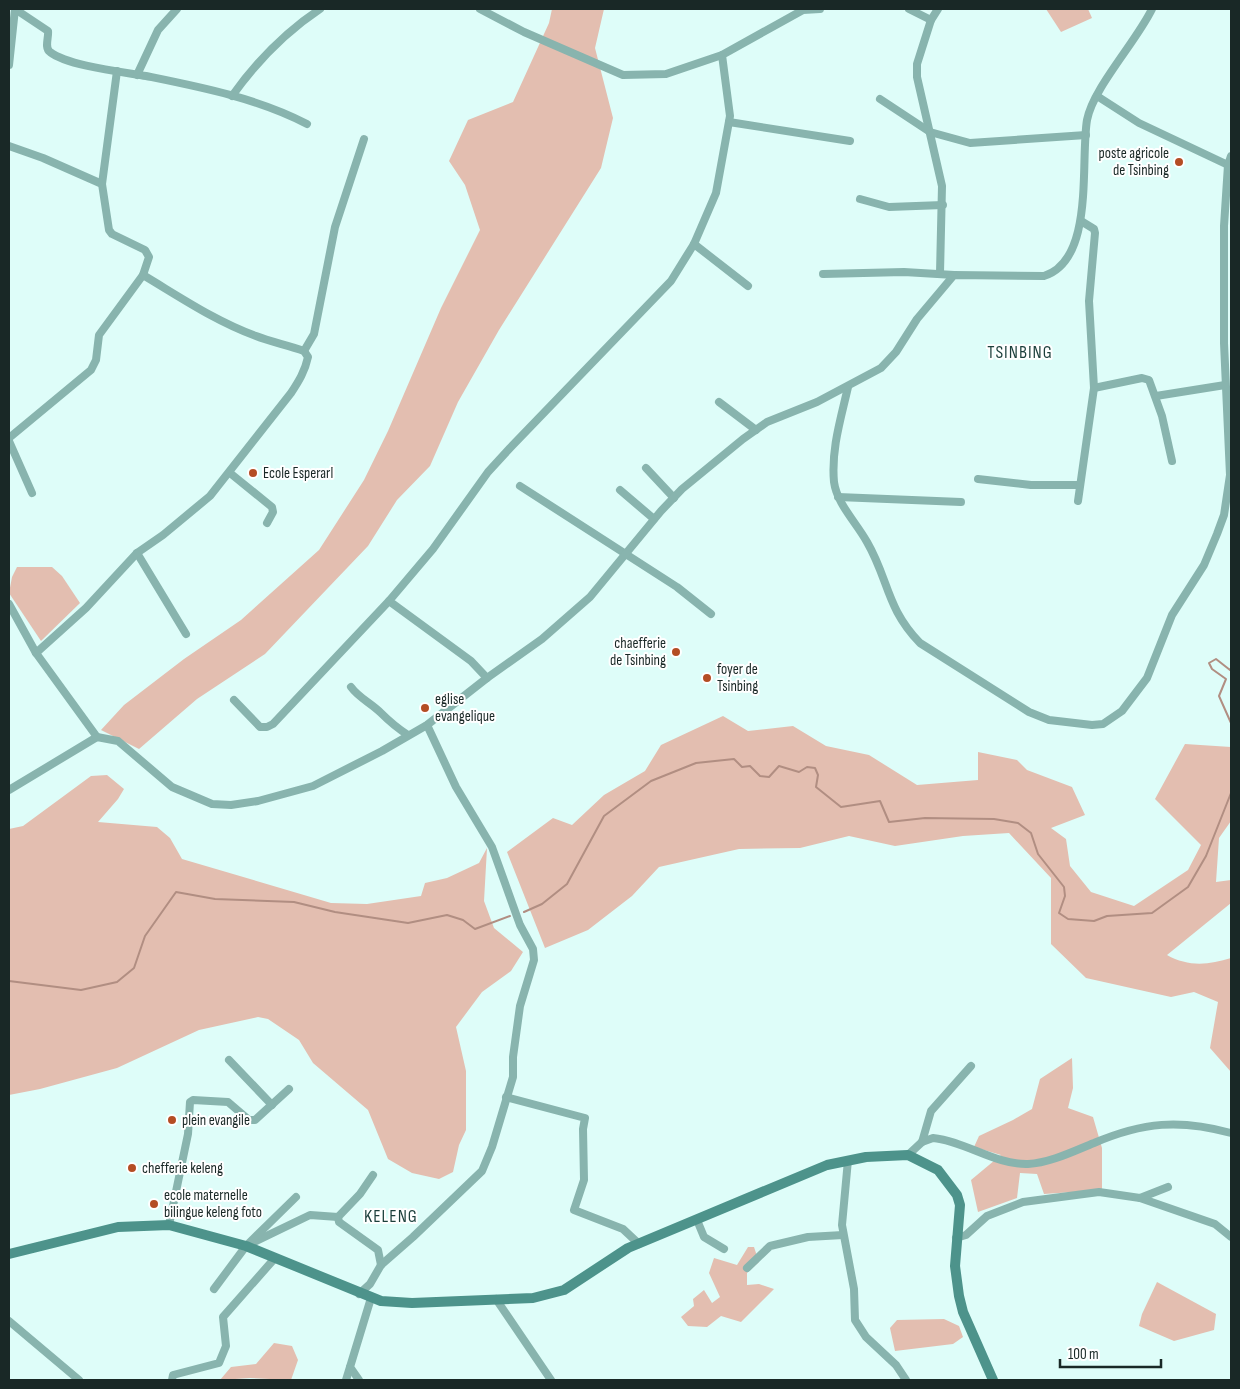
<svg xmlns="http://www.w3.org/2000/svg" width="1240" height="1389" font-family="'Sofia Sans Condensed',sans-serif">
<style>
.green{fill:#e3beb0}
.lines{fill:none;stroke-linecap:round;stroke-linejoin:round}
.stream{stroke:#b18e82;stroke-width:2}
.minor{stroke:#88b4ae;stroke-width:8}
.secondary{stroke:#4d938b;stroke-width:10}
.poi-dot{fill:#b44d24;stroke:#fff;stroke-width:2}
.labels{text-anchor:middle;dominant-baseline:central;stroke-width:4;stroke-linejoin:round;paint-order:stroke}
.poi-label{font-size:15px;fill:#192826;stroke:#fff;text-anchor:start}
.quarter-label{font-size:18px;letter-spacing:1px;fill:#1b3f3b;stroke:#fff}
</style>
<rect width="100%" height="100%" fill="#defdf9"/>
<g class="green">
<path d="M552,9h52l-9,39 18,70 -12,50 -102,162 -41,72 -28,64 -33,34 -29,46 -103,108 -68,45 -58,50 -38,-19 23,-25 60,-46 57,-39 78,-70 45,-70 24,-49 53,-123 39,-78 -15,-45 -16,-24 19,-41 45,-18 36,-79z"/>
<path d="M1046,9h42l4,9 -31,14z"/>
<path d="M17,567h35l10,9 18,27 -39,38 -32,-48 3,-16z"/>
<path d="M723,716l25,15 45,-5 33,20 43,9 48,30 61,-5v-28l39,8 10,10 45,17 13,28 -34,13 15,11 4,27 21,26 43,14 54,-36 13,-25 -46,-46 30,-55 46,3v74l-12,17 -3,44 15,-2v23l-64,52c21,12 42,10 64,3v114l-21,-24 8,-46 -24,-10 -23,5 -85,-19 -35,-34v-66l-42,-45 -46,3 -68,10 -46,-10 -49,12 -61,1 -80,18 -27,29 -44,34 -43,18 -38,-96 46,-34 19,7 32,-30 41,-24 16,-26z"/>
<path d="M107,775l17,14 -6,10 -20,23 59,5 13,11 12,21 149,44 36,1 54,-8 4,-13 22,-5 32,-15 8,-15 -3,53 10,27 29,24 -12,19 -29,21 -26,35 10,44v59l-7,15 -6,27 -14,7 -27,-6 -24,-14 -20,-49 -55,-47 -14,-23 -31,-21 -10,-2 -59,13 -82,38 -77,21 -31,6v-266l14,-3 68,-50z"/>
<path d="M1072,1058l1,30 -5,20 25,9 9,31v42l-58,4 -7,-20 -17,-1 -3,25 -39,14 -7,-32 30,-25 -27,-8 5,-11 34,-16 19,-11 8,-30z"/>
<path d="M748,1247h6l5,15 -12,11v12l12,-1 15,5 -33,33 -20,-6 -14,11 -19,-1 -7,-9 13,-11 -1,-7 11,-9 8,13 8,-6 -11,-24 5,-15 23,7z"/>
<path d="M1157,1282l59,32 -2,16 -40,11 -35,-15 3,-12z"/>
<path d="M944,1319l15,7 4,11 -10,7 -58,7 -5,-23 7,-8z"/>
<path d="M274,1343l18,3 6,14 -7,20 -41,-2 -30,2 11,-13 25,-3z"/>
</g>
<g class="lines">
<g class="stream">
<path d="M1231,668l-1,2 -14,-11 -7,4 3,6 14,10 -7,17 12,27"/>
<path d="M524,912l18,-8 25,-20 37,-68 47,-35 45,-18 38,-4 8,8 8,-1 10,10 9,1 10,-11 20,6 8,-5 8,1 3,7 -2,12 25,20 39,-6 9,21 36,-4 69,1 24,4 13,10 7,21 26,33 1,9 -6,17 9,6 26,2 13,-5 45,-3 36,-26 18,-31 25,-63"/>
<path d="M9,981l72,9 36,-8 17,-14 11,-32 31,-44 39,7 79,3 41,10 73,11 39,-8 16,5 12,9 35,-13"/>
</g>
<g class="minor">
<path d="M15,9l33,22c1,6 -4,17 2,21 18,14 73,20 96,24 54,11 111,22 161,48"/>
<path d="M480,9l44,23 99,43 43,-1 56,-19"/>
<path d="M909,9l22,11 -14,44v13l25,109 -2,87"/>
<path d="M931,20l7,-11"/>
<path d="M9,65l6,-56"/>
<path d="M137,75l21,-45 19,-21"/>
<path d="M232,96c25,-35 52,-63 88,-87"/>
<path d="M1097,96l42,27 89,42 3,-9"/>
<path d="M880,99l50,33 40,11 116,-8"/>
<path d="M729,122l121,19"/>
<path d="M9,146l34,12 59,26 7,46 3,4 33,16 4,7 -6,18 -44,60 -3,25 -5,10 -82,68"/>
<path d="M102,184l15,-113"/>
<path d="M860,199l29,8 54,-2"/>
<path d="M694,244l54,42"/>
<path d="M823,274l81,-2 50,3"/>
<path d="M304,351l10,-17 21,-107 29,-88"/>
<path d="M848,387c-7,31 -17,62 -14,95 3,22 22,40 33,60 22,38 19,66 53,101l109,69 20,8 43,5 11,-1 19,-13 25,-33 25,-63 32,-50 13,-31 7,-19 6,-40 -6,-132v-117l4,-61"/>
<path d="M1094,388l48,-10 7,2 13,36 10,45"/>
<path d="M1156,396l69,-11"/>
<path d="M719,402l37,28"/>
<path d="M9,441l23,52"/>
<path d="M646,468l28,30"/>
<path d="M230,473l42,34 1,5 -6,11"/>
<path d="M978,479l53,6h48"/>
<path d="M520,486l157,101 34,27"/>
<path d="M620,490l34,29"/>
<path d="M838,497l123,5"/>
<path d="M1078,501l16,-113 -5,-87 6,-68 -1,-4 -13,-8"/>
<path d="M137,553l49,81"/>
<path d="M9,604l27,49 61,84"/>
<path d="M36,653l50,-45 51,-55 26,-18 47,-39 81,-103c8,-12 14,-22 17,-36l-4,-6c-16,-6 -33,-9 -48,-15 -41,-15 -76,-39 -113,-61"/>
<path d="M487,678l-16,-17 -82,-60 44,-52 55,-77 22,-24 161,-167 23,-37 22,-51 14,-77 -8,-61 81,-45 17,-1"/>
<path d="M351,687c8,11 20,16 30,26 9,9 16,15 27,22"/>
<path d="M234,700l26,27h7l6,-3 116,-123"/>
<path d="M9,790l88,-53 21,4 54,46 40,17 19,1 27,-4 55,-15 69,-35 45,-26 60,-47 55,-39 48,-42 71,-86 21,-22 61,-50 24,-17 50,-20 64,-34 15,-16 21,-33 37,-44 90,1c51,-16 36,-114 43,-156 6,-32 49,-78 65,-111"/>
<path d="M229,1060l43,45"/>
<path d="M506,1097l79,21 -2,11 1,51 -10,30 49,19 16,15"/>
<path d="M922,1142l9,-31 40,-45"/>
<path d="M908,1155l14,-13 11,-4c32,3 62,27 95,26 22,-1 46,-13 66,-21 49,-21 86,-24 137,-10"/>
<path d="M848,1160l-6,65 12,64 1,31 11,17 30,28 10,15"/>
<path d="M373,1175l-13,19 -22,23 1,5 39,28 3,15"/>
<path d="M1140,1198l75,26 16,13"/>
<path d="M697,1220l7,17 20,12"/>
<path d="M169,1225l19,-91 2,-32 3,-2 35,2 21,18h6l34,-31"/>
<path d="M956,1238l10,-3 21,-19 36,-14 76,-10 41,6 28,-11"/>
<path d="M252,1243l58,-28 28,2"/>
<path d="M747,1268l23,-22 38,-9 35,-2"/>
<path d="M214,1289l32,-43 50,-49"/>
<path d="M359,1294l11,-10 11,-19 32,-28 69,-66 10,-24 21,-70v-20l7,-51 14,-46 -1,-11 -13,-24 -28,-78 -36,-60 -29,-62"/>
<path d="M496,1299l55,81"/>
<path d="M9,1321l70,59"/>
<path d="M172,1380l1,-5 46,-12 7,-17 -3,-29 52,-59"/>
<path d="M346,1380l4,-13"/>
<path d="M359,1380l-9,-13 21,-69"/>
</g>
<path class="secondary" d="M9,1254l109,-27 51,-2 77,21 135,55 31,2 121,-5 31,-8 64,-42 199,-83 39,-8 42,-2 30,15 19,25 3,10 -5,61 4,30 4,16 30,68"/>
</g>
<g class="poi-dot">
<circle cx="1179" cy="162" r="5"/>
<circle cx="253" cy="473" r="5"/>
<circle cx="676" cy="652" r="5"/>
<circle cx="707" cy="678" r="5"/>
<circle cx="425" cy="708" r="5"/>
<circle cx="172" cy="1120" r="5"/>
<circle cx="132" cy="1168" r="5"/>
<circle cx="154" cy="1204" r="5"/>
</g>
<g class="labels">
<g class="poi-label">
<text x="1169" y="153" text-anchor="end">poste agricole<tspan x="1169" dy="17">de Tsinbing</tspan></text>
<text x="263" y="473">Ecole Esperarl</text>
<text x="666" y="643" text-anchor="end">chaefferie<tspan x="666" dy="17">de Tsinbing</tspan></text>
<text x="717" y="669">foyer de<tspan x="717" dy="17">Tsinbing</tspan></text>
<text x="435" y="699">eglise<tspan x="435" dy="17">evangelique</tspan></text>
<text x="182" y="1120">plein evangile</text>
<text x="142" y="1168">chefferie keleng</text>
<text x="164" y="1195">ecole maternelle<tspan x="164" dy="17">bilingue keleng foto</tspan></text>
</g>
<g class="quarter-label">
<text x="1020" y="352">TSINBING</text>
<text x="391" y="1216">KELENG</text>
</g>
</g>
<rect width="1240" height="1389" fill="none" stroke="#192826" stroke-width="20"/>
<path d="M1060 1359v8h101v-8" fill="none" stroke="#192826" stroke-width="2.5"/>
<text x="1068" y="1359" font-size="15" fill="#192826" stroke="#ffffff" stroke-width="4" paint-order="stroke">100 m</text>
</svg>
